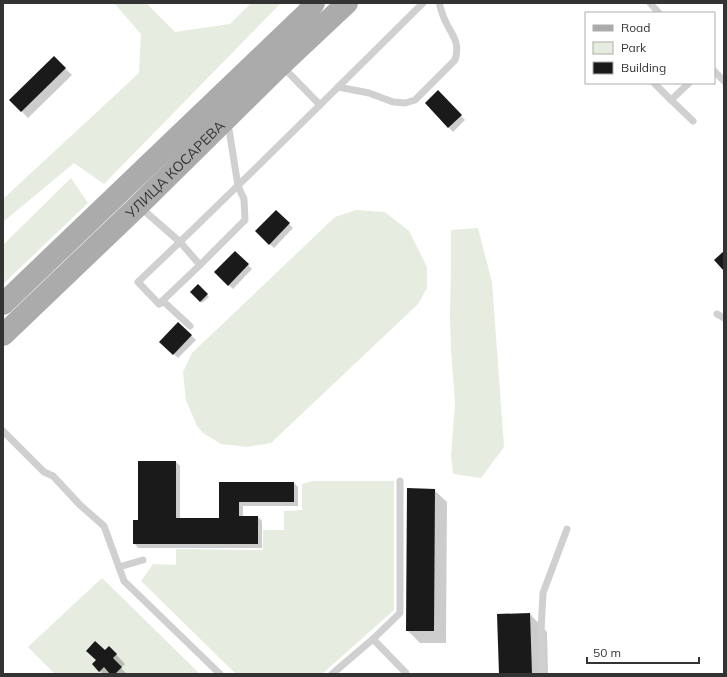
<svg xmlns="http://www.w3.org/2000/svg" width="727" height="677" font-family="Mulish,sans-serif">
<style>
.green{fill:#e6ecdf}
.shadow{fill:#0003}
.building{fill:#1a1a1a}
.lines{fill:none;stroke-linecap:round;stroke-linejoin:round}
.service{stroke:#d0d0d0;stroke-width:7}
.primary{stroke:#ababab;stroke-width:22}
.labels{text-anchor:middle;dominant-baseline:central;stroke-width:4;stroke-linejoin:round;paint-order:stroke}
.street-label{font-size:14px;fill:#333;stroke:#fff}
</style>
<rect width="100%" height="100%" fill="#fff"/>
<g class="green">
<path d="M114,3h32l29,29 55,-8 21,-21h30l-177,181 -30,-21 -71,59v-23l136,-126 2,-39z"/>
<path d="M71,178l17,25 -85,81v-39z"/>
<path d="M356,210l29,2 24,19 18,36v21l-9,16 -147,139 -24,4 -26,-3 -18,-11 -6,-7 -11,-26 -3,-28 9,-19 143,-136z"/>
<path d="M478,228l14,54 12,165 -23,31 -28,-4 -2,-18 4,-53 -4,-53 -1,-32 1,-56v-32z"/>
<path d="M313,481h81v129l-72,64h-86l-95,-93 12,-17 23,1v-16l87,1v-20h21v-19l18,-1v-26z"/>
<path d="M102,578l98,96h-145l-27,-27z"/>
</g>
<g class="shadow">
<path d="M54,58l18,17 -44,43 -17,-18z"/>
<path d="M438,92l27,28 -12,12 -27,-29z"/>
<path d="M276,211l17,17 -19,20 -18,-17z"/>
<path d="M235,252l17,17 -19,20 -18,-17z"/>
<path d="M198,285l11,12 -7,6 -10,-11z"/>
<path d="M178,323l18,17 -18,18 -17,-16z"/>
<path d="M176,462l4,4v53h40v-36h74l4,4v19h-55v11h15l4,4v27h-124l-4,-5 5,-22z"/>
<path d="M434,490l13,12 -1,141h-26l-13,-13z"/>
<path d="M530,614l17,18 1,42h-48z"/>
<path d="M109,647l16,17 -4,4 6,6h-24l-10,-10z"/>
</g>
<g class="building">
<path d="M54,56l12,12 -45,44 -12,-12z"/>
<path d="M438,90l24,25 -14,13 -23,-25z"/>
<path d="M276,210l14,13 -21,22 -14,-14z"/>
<path d="M235,251l14,13 -21,22 -14,-14z"/>
<path d="M724,251v20l-10,-11z"/>
<path d="M198,284l10,10 -8,8 -10,-10z"/>
<path d="M178,322l14,13 -19,20 -14,-13z"/>
<path d="M138,461h38v57h43v-36h75v20h-55v14h19v28h-125v-24h5z"/>
<path d="M407,488l28,1 -1,142h-28z"/>
<path d="M530,613l2,61h-33l-2,-60z"/>
<path d="M95,641l10,9 4,-4 8,8 -4,4 9,9 -7,7h-5l-6,-7 -5,5 -7,-8 4,-4 -10,-9z"/>
</g>
<g class="lines">
<g class="service">
<path d="M650,3l9,10"/>
<path d="M283,67l37,38"/>
<path d="M714,71l10,10"/>
<path d="M654,83l17,17 18,-17"/>
<path d="M338,87l31,6 24,9 12,1 10,-3 40,-40c6,-19 -4,-25 -11,-42 -2,-4 -3,-10 -5,-15"/>
<path d="M671,100l22,21"/>
<path d="M228,123l10,63 6,13 1,21 -45,45 -41,39 -21,-22c97,-92 191,-186 285,-279"/>
<path d="M140,207l40,35 20,23"/>
<path d="M161,303l2,-2 27,25"/>
<path d="M717,314l7,4"/>
<path d="M3,431l41,41 9,4 27,29 24,21 20,55 96,93"/>
<path d="M119,567l24,-7"/>
<path d="M373,639l33,34"/>
<path d="M332,674l41,-35 27,-26v-132"/>
<path d="M542,674l-1,-42 2,-39 24,-64"/>
</g>
<g class="primary">
<path d="M3,304l304,-291 7,-10"/>
<path id="s1" d="M3,335l136,-130 142,-140 66,-62"/>
</g>
</g>
<g class="labels">
<g class="street-label">
<text stroke="none"><textPath href="#s1" startOffset="239">УЛИЦА КОСАРЕВА</textPath></text>
</g>
</g>
<rect width="727" height="677" fill="none" stroke="#333333" stroke-width="8"/>
<rect x="585" y="12" width="130" height="72" fill="#ffffff" stroke="#adadad"/>
<rect x="593" y="25" width="20" height="6" fill="#ababab" stroke="#adadad"/>
<text x="621" y="32" font-size="12" fill="#333333">Road</text>
<rect x="593" y="42" width="20" height="12" fill="#e6ecdf" stroke="#adadad"/>
<text x="621" y="52" font-size="12" fill="#333333">Park</text>
<rect x="593" y="62" width="20" height="12" fill="#1a1a1a" stroke="#adadad"/>
<text x="621" y="72" font-size="12" fill="#333333">Building</text>
<path d="M587 657v6h112v-6" fill="none" stroke="#333333" stroke-width="2"/>
<text x="593" y="657" font-size="12" fill="#333333" stroke="#ffffff" stroke-width="3" paint-order="stroke">50 m</text>
</svg>
